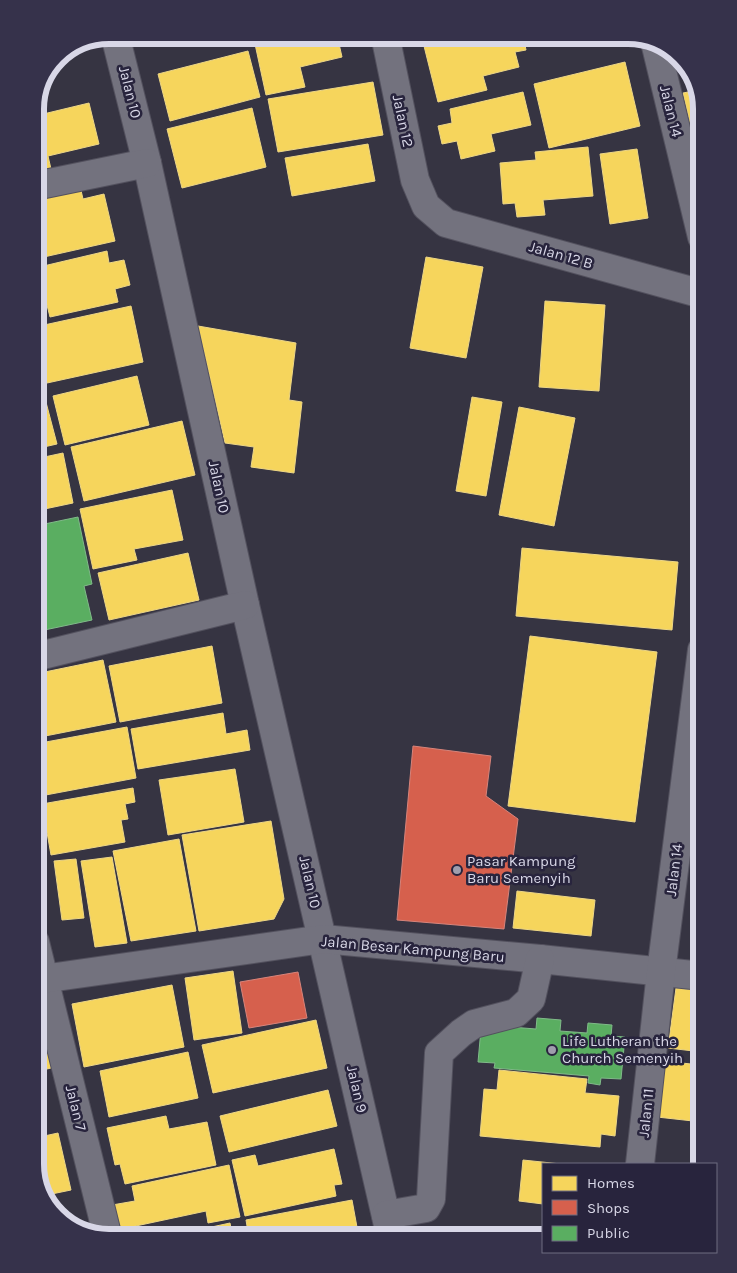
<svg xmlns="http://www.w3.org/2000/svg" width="737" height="1273" font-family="Karla,sans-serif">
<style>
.homes{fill:#f6d55c;stroke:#edd686}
.shops{fill:#d6604d;stroke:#d7847b}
.public{fill:#5aae61;stroke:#80ba89}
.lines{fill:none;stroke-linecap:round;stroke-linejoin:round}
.minor-casing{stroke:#53515e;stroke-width:30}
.minor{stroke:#73727e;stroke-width:28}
.poi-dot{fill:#9f9ead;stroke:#28243d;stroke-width:2}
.labels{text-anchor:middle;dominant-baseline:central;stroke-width:5;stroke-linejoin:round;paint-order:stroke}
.street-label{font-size:15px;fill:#d8d7e7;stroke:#28243d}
.poi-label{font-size:15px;fill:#d8d7e7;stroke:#28243d;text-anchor:start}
.rim{fill:none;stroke:#d8d7e7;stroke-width:6}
</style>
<rect width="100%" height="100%" fill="#363442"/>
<g class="homes">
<path d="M296,35h41l5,22 -42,10 5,20 -39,8 -11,-51z"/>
<path d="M469,35h54l3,15 -11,2 4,15 -36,9 4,14 -49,12 -14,-56z"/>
<path d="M248,51l12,46 -90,24 -12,-47z"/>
<path d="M625,62l15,64 -91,22 -15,-64z"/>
<path d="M373,82l10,53 -105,17 -10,-53z"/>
<path d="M698,90l4,19v30l-8,1 -11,-47z"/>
<path d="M523,92l8,33 -40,9 4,17 -34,8 -4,-18 -15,3 -4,-18 14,-3 -2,-14z"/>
<path d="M89,103l10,41 -51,12 3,13 -16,3v-56z"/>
<path d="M252,108l14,59 -84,21 -15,-59z"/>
<path d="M368,144l7,37 -83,15 -7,-38z"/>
<path d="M588,147l5,49 -50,4 2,15 -28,2 -2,-14 -12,1 -3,-41 36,-3 -1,-8z"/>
<path d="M637,149l11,69 -38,6 -10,-70z"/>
<path d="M80,186l3,13 21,-5 11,47 -80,18v-62z"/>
<path d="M107,251l2,12 15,-3 6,25 -15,4 3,13 -68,15 -5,-20 -10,3v-32z"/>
<path d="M426,257l57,10 -17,91 -56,-10z"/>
<path d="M545,301l60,4 -6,86 -60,-4z"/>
<path d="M131,306l12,56 -96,21 -12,-56z"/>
<path d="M198,326l98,17 -7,57 13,2 -8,71 -43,-6 3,-20 -29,-4z"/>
<path d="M35,348l8,35 -8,2z"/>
<path d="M137,376l12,49 -84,20 -12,-49z"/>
<path d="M42,387l15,57 -22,5v-60z"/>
<path d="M472,397l30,5 -16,94 -30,-5z"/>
<path d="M519,407l56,11 -21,108 -55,-11z"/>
<path d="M182,421l13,54 -111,26 -13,-54z"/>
<path d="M63,453l10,50 -38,8v-52z"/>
<path d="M172,490l11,50 -49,9 3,11 -44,9 -13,-60z"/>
<path d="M522,548l156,14 -6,68 -156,-14z"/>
<path d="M188,553l11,47 -90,20 -11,-47z"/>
<path d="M530,636l127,16 -22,170 -127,-16z"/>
<path d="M212,646l10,57 -102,19 -11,-56z"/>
<path d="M103,660l13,62 -81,16v-64z"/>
<path d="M223,713l3,21 21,-4 3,20 -112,19 -7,-40z"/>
<path d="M127,727l9,51 -101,19v-53z"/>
<path d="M235,769l9,53 -76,13 -9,-55z"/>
<path d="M133,788l2,14 -10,2 3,15 -7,1 4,22 -74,13 -9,-51z"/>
<path d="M271,821l13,78 -10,20 -75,12 -17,-96z"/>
<path d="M700,836h2v47h-6z"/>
<path d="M179,839l17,92 -65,10 -18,-90z"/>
<path d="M112,857l15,86 -32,4 -14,-86z"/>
<path d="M76,859l8,59 -22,2 -8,-59z"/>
<path d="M517,891l78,9 -4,36 -78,-8z"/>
<path d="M233,971l9,62 -48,7 -9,-62z"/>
<path d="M172,985l12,62 -100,20 -12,-63z"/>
<path d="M676,988l26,3v61l-34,-4z"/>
<path d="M38,1002l13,66 -16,4v-69z"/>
<path d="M316,1020l11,48 -114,25 -11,-48z"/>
<path d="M188,1052l10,46 -89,19 -9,-46z"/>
<path d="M664,1061l27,3 -1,7 12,2v49l-45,-5z"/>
<path d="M499,1070l88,9 -2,14 34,3 -4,40 -14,-2 -1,13 -120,-11 4,-47 13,1z"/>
<path d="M328,1090l9,36 -108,26 -9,-36z"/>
<path d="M166,1116l3,13 38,-7 9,43 -91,19 -5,-20 -5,1 -8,-37z"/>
<path d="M58,1133l13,57 -29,6 -7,-32v-26z"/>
<path d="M334,1149l8,35 -8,1 2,11 -91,20 -13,-56 23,-5 3,11z"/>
<path d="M523,1160l38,4h-18v40l-24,-3z"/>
<path d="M229,1165l11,52 -32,6 -2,-12 -89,19 -5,-25 23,-4 -3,-15z"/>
<path d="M352,1200l7,38h-110l-3,-18z"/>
<path d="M230,1223l3,15h-72z"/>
</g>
<g class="shops">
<path d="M413,746l78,10 -5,40 32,23 -14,110 -107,-9z"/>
<path d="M298,972l9,46 -58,10 -9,-46z"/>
</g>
<g class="public">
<path d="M78,517l14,67 -8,2 8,34 -57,12v-106z"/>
<path d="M537,1018l24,2 -1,11 27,2 1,-10 24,2 -1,11 14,1 -4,42 -20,-1 -1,7 -12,-2 1,-7 -95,-8 1,-5 -17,-1 3,-33 17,-3 38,3z"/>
</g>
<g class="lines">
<g class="minor-casing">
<g id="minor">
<path d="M115,35l32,128 98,442 146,633"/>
<path d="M385,35l30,145 11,26 20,17 256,71"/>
<path d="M655,42l47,195"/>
<path d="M35,186l112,-23"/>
<path d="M35,657l210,-52"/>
<path d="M35,942l73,296"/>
<path d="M35,980l288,-41 217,20 162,17"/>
<path d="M640,1164l21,-192 41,-322"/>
<path d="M386,1215l40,-7 5,-9 8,-146 22,-20 13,-9 42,-11 15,-14 9,-40"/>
</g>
</g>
<use href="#minor" class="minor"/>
</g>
<g class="poi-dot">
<circle cx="457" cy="870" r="5"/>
<circle cx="552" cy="1050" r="5"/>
</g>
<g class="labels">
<g class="street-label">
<text transform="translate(130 92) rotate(76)">Jalan 10</text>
<text transform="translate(671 111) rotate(76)">Jalan 14</text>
<text transform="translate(403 121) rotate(78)">Jalan 12</text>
<text transform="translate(561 255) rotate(16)">Jalan 12 B</text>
<text transform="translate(219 487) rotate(78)">Jalan 10</text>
<text transform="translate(674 870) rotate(-83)">Jalan 14</text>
<text transform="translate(310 882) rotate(77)">Jalan 10</text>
<text transform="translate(413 949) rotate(5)">Jalan Besar Kampung Baru</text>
<text transform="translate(357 1089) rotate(77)">Jalan 9</text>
<text transform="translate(76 1108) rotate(76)">Jalan 7</text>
<text transform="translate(646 1113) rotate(-84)">Jalan 11</text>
</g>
<g class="poi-label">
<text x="467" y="861">Pasar Kampung<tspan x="467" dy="17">Baru Semenyih</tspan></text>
<text x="562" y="1041">Life Lutheran the<tspan x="562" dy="17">Church Semenyih</tspan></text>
</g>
</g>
<path d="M0 0H737V1273H0ZM109 44H628A65 65 0 0 1 693 109V1164A65 65 0 0 1 628 1229H109A65 65 0 0 1 44 1164V109A65 65 0 0 1 109 44Z" fill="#36324b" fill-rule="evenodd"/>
<path class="rim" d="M109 44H628A65 65 0 0 1 693 109V1164A65 65 0 0 1 628 1229H109A65 65 0 0 1 44 1164V109A65 65 0 0 1 109 44Z"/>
<rect x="542" y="1163" width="175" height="90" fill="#28243d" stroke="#6e6c81"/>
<rect x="552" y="1176" width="25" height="15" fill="#f6d55c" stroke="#6e6c81"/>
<text x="587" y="1188" font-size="15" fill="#d8d7e7">Homes</text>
<rect x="552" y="1200" width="25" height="15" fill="#d6604d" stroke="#6e6c81"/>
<text x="587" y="1213" font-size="15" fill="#d8d7e7">Shops</text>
<rect x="552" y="1226" width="25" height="15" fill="#5aae61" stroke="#6e6c81"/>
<text x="587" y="1238" font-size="15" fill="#d8d7e7">Public</text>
</svg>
